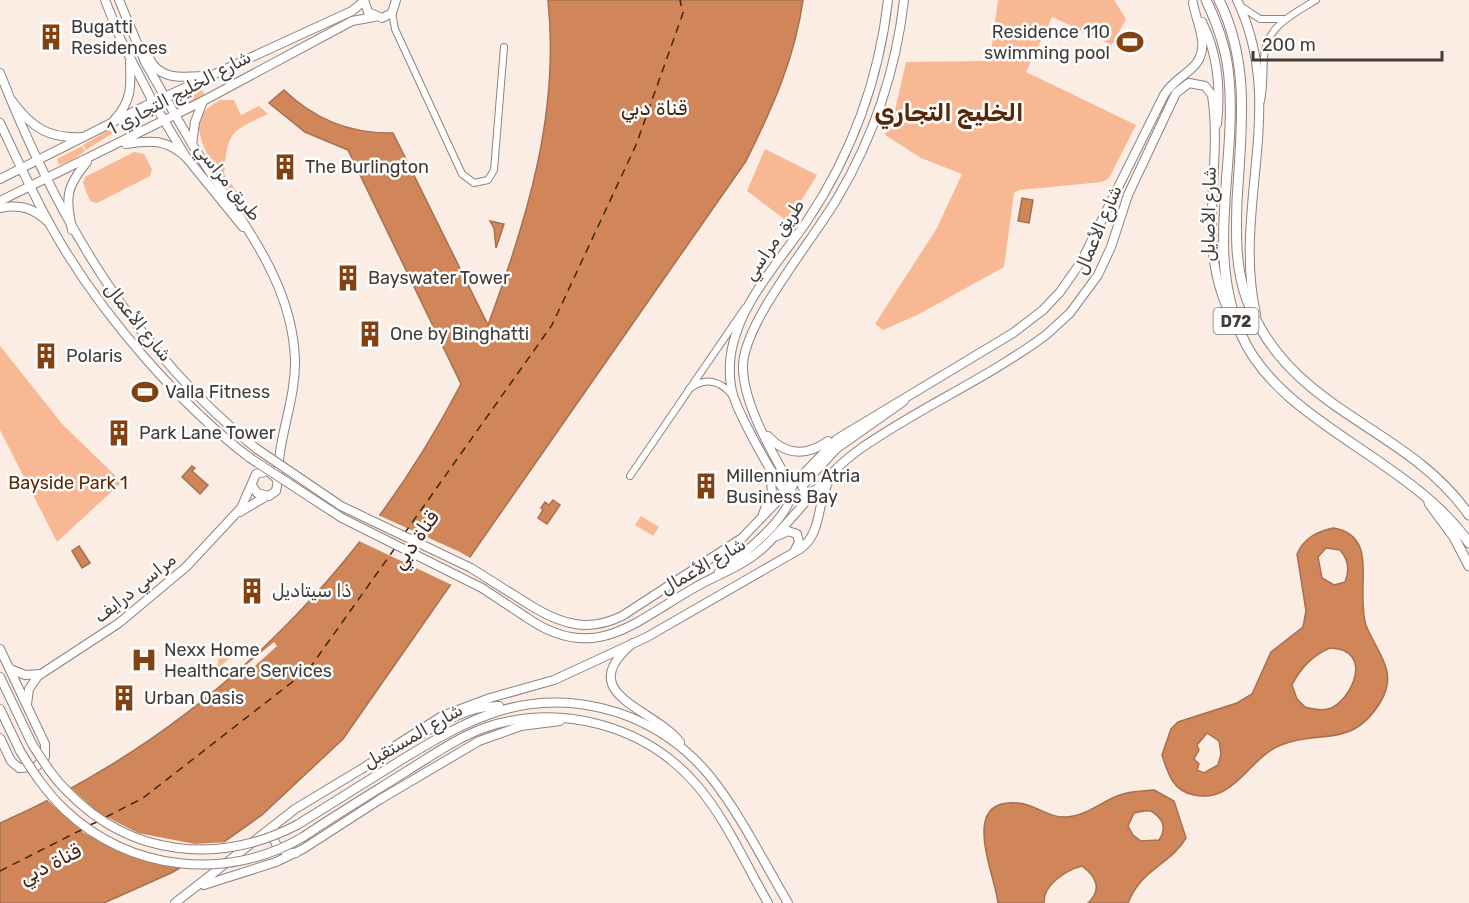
<svg xmlns="http://www.w3.org/2000/svg" width="1469" height="903" font-family="Rubik,Vazirmatn,sans-serif">
<style>
.green{fill:#f7b893}
.water{fill:#d18659;stroke:#a6704f;stroke-width:1.5;fill-rule:evenodd}
.pier{fill:#fbece4}
.lines{fill:none;stroke-linecap:round;stroke-linejoin:round}
.ferry{stroke:#432411;stroke-width:1.5;stroke-dasharray:8 6;stroke-linecap:butt}
.minor-casing{stroke:#90837c;stroke-width:8}
.tertiary-casing{stroke:#90837c;stroke-width:10}
.secondary-casing{stroke:#90837c;stroke-width:10}
.primary-casing{stroke:#90837c;stroke-width:11}
.minor{stroke:#fff;stroke-width:6}
.tertiary{stroke:#fff;stroke-width:8}
.secondary{stroke:#fff;stroke-width:8}
.primary{stroke:#fff;stroke-width:9}
.tertiary-bridge-casing{stroke:#90837c;stroke-width:10;stroke-linecap:butt}
.secondary-bridge-casing{stroke:#90837c;stroke-width:10;stroke-linecap:butt}
.tertiary-bridge{stroke:#fff;stroke-width:8}
.secondary-bridge{stroke:#fff;stroke-width:8}
.labels{text-anchor:middle;dominant-baseline:central;stroke-width:5;stroke-linejoin:round;paint-order:stroke}
.shield{fill:#fdfdfd;stroke:#797673;stroke-width:1.5}
.shield-label{font-size:16px;font-weight:bold;fill:#413c38}
.poi-label{font-size:18px;fill:#413c38;stroke:#fdfdfd;text-anchor:start}
.street-label{font-size:18px;fill:#413c38;stroke:#fdfdfd}
.park-label{font-size:18px;fill:#5a2a05;stroke:#fdfdfd}
.water-label{font-size:20px;font-style:italic;fill:#432411;stroke:#fdfdfd}
.district-label{font-size:24px;font-weight:bold;fill:#572908;stroke:#fdfdfd}
</style>
<rect width="100%" height="100%" fill="#fbece4"/>
<g class="green">
<path d="M998,0h116l12,19 -14,26 -60,-28 -26,55 110,53 -27,53 -7,4 -83,8 -5,3 -10,74 -85,47 -36,16 -8,-6 62,-96 25,-54 -41,-16 -36,-23 10,-25 11,-48 84,-1z"/>
<path d="M201,88l4,8 -20,10 -4,-8z"/>
<path d="M220,100h14l7,15 18,-9 9,8c-38,18 -40,16 -44,60l32,44 -4,2c-15,-21 -61,-76 -52,-101 3,-9 12,-14 20,-19z"/>
<path d="M114,127l2,4 -30,19 -3,-5z"/>
<path d="M82,146l3,5 -13,9 -13,5 -2,-6z"/>
<path d="M765,149l52,26 -29,47 -41,-31z"/>
<path d="M134,152l10,2 8,15 -2,7 -53,27 -7,-2 -7,-18 2,-6z"/>
<path d="M0,346l63,79 59,57 -65,60 -57,-112z"/>
<path d="M641,516l18,11 -6,9 -18,-11z"/>
<path d="M226,644l20,1 -29,24 3,-20z"/>
</g>
<g class="water">
<path d="M548,0h255c-8,58 -31,109 -57,161l-403,578 -81,76 -44,31 -47,27 -67,30h-104v-80c201,-88 360,-245 461,-439l-113,-234 -43,-18 -36,-29 15,-13c31,30 66,44 109,43l95,192c39,-105 72,-212 60,-325z"/>
<path d="M1022,198l11,2 -4,23 -11,-2z"/>
<path d="M490,221l14,3 -8,24 -2,-20z"/>
<path d="M192,466l3,2 -3,3 16,14 -8,9 -18,-17z"/>
<path d="M553,500l7,5 -13,19 -9,-6 5,-8 -2,-2 4,-6 4,3z"/>
<path d="M1333,528c32,5 31,31 30,56 0,13 -1,29 3,41 10,27 33,46 15,76 -29,49 -61,28 -100,44 -32,12 -46,59 -87,50 -21,-4 -26,-21 -32,-40l9,-26 7,-7 59,-19 15,-9 19,-42 32,-25 3,-16 -9,-57c7,-16 19,-22 36,-26zM1326,548l14,2c8,9 10,20 5,32l-11,3 -12,-7 -4,-21zM1330,648c45,1 22,54 -2,61 -7,2 -16,0 -23,-2l-8,-8 -5,-14c8,-16 21,-30 38,-37zM1207,733l12,8 2,13 -3,11 -14,8 -7,-3 2,-6 -5,-5 5,-9 -2,-5z"/>
<path d="M79,546l11,17 -8,5 -10,-17z"/>
<path d="M1154,790l20,11 12,37c-16,27 -44,30 -58,65h-40c14,-13 9,-26 -6,-37 -16,4 -39,19 -38,37h-46c-3,-29 -40,-106 20,-100 17,1 30,15 48,14 19,-1 34,-14 51,-21 11,-5 25,-5 37,-6zM1144,811h7c12,7 16,17 8,29l-18,1 -8,-6 -5,-9 6,-13z"/>
</g>
<g class="pier">
<path d="M378,515l82,37 12,7 -18,27 -95,-45z"/>
<path d="M274,642l3,4 -22,20h-10z"/>
<path d="M68,785l29,27 41,21 57,11 34,-2 -45,27 -56,-14 -44,-22 -39,-35z"/>
</g>
<g class="lines">
<g class="ferry">
<path d="M404,534l148,-209 84,-180 47,-132 -3,-13"/>
<path d="M106,817l37,-19 166,-129 86,-121"/>
<path d="M90,825l9,-4"/>
<path d="M0,871l83,-42"/>
</g>
<g class="minor-casing">
<g id="minor">
<path d="M1239,5l21,14h23"/>
<path d="M392,13l3,16 67,145 12,9 14,-3 6,-10 10,-123"/>
<path d="M1261,101c3,-15 2,-29 3,-43 1,-31 29,-44 52,-58"/>
<path d="M689,389c16,-12 31,-9 43,6"/>
<path d="M630,476l115,-168"/>
</g>
</g>
<g class="tertiary-casing">
<g id="tertiary">
<path d="M364,0l4,12 14,6 10,-5 4,-13"/>
<path d="M1237,0c51,106 -5,206 19,314"/>
<path d="M1202,22c16,32 19,66 15,102"/>
<path d="M0,73c56,143 135,279 257,376"/>
<path d="M165,97c15,27 30,53 47,78 38,58 80,112 83,184 1,42 -18,80 -17,121"/>
<path d="M153,102l33,55 57,70"/>
<path d="M0,123c19,40 37,81 60,119 45,76 120,163 190,216"/>
<path d="M768,436c18,20 39,20 60,5"/>
<path d="M815,490l-9,4 -4,-8 34,-37 68,-48"/>
<path d="M806,501c-6,-1 -12,-2 -17,-6 -14,-12 -50,-81 -56,-100 -5,-18 -4,-40 2,-58 11,-40 49,-82 72,-116 44,-66 72,-142 81,-221"/>
<path d="M240,512l25,-15"/>
<path d="M763,514l9,-22 -2,-21"/>
<path d="M777,536l11,-5 9,3 2,8 -4,8"/>
<path d="M719,572c20,-14 79,-59 72,-86 -18,-32 -49,-83 -48,-121 2,-45 71,-126 95,-168 36,-61 58,-127 66,-197"/>
<path d="M533,607c30,18 56,25 89,9l120,-78 95,-99 176,-106 30,-23 17,-18 21,-30 83,-167c7,-12 17,-17 27,-26 22,-19 6,-43 2,-66"/>
<path d="M526,617c68,48 108,5 168,-29 24,-14 50,-22 70,-41 34,-32 58,-71 96,-98 60,-42 128,-71 186,-114l24,-22 28,-38 13,-28 17,-52 48,-102 13,-10 16,3 7,9c12,79 -20,153 23,229"/>
<path d="M0,649l45,95v13l-9,10 -17,1 -8,-7 -11,-23"/>
<path d="M10,669l15,6 16,-1"/>
<path d="M27,704l2,-15 9,-13 81,-53 67,-56 55,-59 15,-34 12,-3 10,9 -2,11 -7,5 -12,-3 -5,-8"/>
<path d="M387,751l55,-35 48,-18 64,-18 93,-43 153,-88c23,-16 16,-47 30,-70"/>
<path d="M274,829c-3,16 7,24 22,24"/>
<path d="M204,885l72,-23 27,-13 76,-49 100,-59 42,-15 39,-5"/>
<path d="M175,903l120,-94 78,-47"/>
</g>
</g>
<g class="secondary-casing">
<g id="secondary">
<path d="M105,0l16,40 32,62"/>
<path d="M119,0l26,62 20,35"/>
<path d="M149,58c11,23 34,19 56,18"/>
<path d="M12,101c20,27 37,38 71,36"/>
<path d="M115,119c17,-18 16,-34 15,-57"/>
<path d="M126,144c25,-4 40,-5 60,13"/>
<path d="M192,144l3,-22 8,-21"/>
<path d="M0,179l145,-73 207,-95 12,-10"/>
<path d="M0,201l203,-100 149,-80 22,-4"/>
<path d="M0,208c21,-4 34,0 49,15"/>
<path d="M72,230c-6,-33 -7,-42 15,-68"/>
<path d="M633,643c-61,51 19,64 47,99"/>
<path d="M0,677l32,67"/>
<path d="M0,709l20,42"/>
<path d="M369,764c38,-17 86,-59 130,-58"/>
<path d="M297,825c34,-21 67,-42 101,-63 71,-44 132,-77 218,-50 37,12 68,33 93,63 31,38 54,86 79,128"/>
<path d="M303,837c34,-23 69,-44 104,-66 26,-16 51,-34 80,-44 73,-24 157,-2 208,56 30,34 50,80 73,120"/>
</g>
</g>
<g class="primary-casing">
<g id="primary">
<path d="M1206,0c12,25 21,50 23,78 8,86 -24,172 12,256 38,89 169,124 228,209"/>
<path d="M1219,0c32,64 22,132 18,201 -1,34 -2,66 10,99 44,114 159,124 222,215"/>
<path d="M1429,503l25,34 15,29"/>
</g>
</g>
<use href="#minor" class="minor"/>
<use href="#tertiary" class="tertiary"/>
<use href="#secondary" class="secondary"/>
<use href="#primary" class="primary"/>
<g class="tertiary-bridge-casing">
<g id="tertiary-bridge">
<path d="M257,449l84,57 130,62 62,39"/>
<path d="M250,458l92,60 140,70 44,29"/>
</g>
</g>
<g class="secondary-bridge-casing">
<g id="secondary-bridge">
<path d="M32,744c11,17 21,34 36,48 63,65 151,73 229,33"/>
<path d="M20,751c13,21 26,41 45,59 64,61 162,72 238,27"/>
</g>
</g>
<use href="#tertiary-bridge" class="tertiary-bridge"/>
<use href="#secondary-bridge" class="secondary-bridge"/>
</g>
<defs>
<g id="building-bare" transform="scale(2.07)"><path d="M-4-6H4V6H1V3H-1V6H-4ZM-2.5-4.3h1.7v1.8h-1.7ZM.8-4.3h1.7v1.8H.8ZM-2.5-1h1.7V.8h-1.7ZM.8-1h1.7V.8H.8Z" fill="#844110" stroke="#fdfdfd" stroke-width="2.5" paint-order="stroke"/></g>
<g id="stadium-bare" transform="scale(2.07)"><path d="M0-5a6.5 5 0 1 0 0 10a6.5 5 0 1 0 0-10ZM-3.5-1.8h7v3.6h-7Z" fill="#844110" stroke="#fdfdfd" stroke-width="2.5" paint-order="stroke"/></g>
<g id="hospital-bare" transform="scale(2.07)"><path d="M-5-5h3v3.5h4V-5h3V5h-3V1.5h-4V5h-3Z" fill="#844110" stroke="#fdfdfd" stroke-width="2.5" paint-order="stroke"/></g>
</defs>
<g fill-rule="evenodd">
<use href="#building-bare" x="51" y="37"/>
<use href="#stadium-bare" x="1130" y="42"/>
<use href="#building-bare" x="285" y="167"/>
<use href="#building-bare" x="348" y="278"/>
<use href="#building-bare" x="370" y="334"/>
<use href="#building-bare" x="46" y="356"/>
<use href="#stadium-bare" x="145" y="392"/>
<use href="#building-bare" x="119" y="433"/>
<use href="#building-bare" x="706" y="486"/>
<use href="#building-bare" x="252" y="591"/>
<use href="#hospital-bare" x="144" y="660"/>
<use href="#building-bare" x="124" y="698"/>
</g>
<g class="labels">
<rect class="shield" x="1213.5" y="308" width="45" height="26" rx="4.5"/>
<g class="shield-label">
<text x="1236" y="321">D72</text>
</g>
<g class="poi-label">
<text x="71" y="27">Bugatti<tspan x="71" dy="21">Residences</tspan></text>
<text x="1110" y="32" text-anchor="end">Residence 110<tspan x="1110" dy="21">swimming pool</tspan></text>
<text x="305" y="167">The Burlington</text>
<text x="368" y="278">Bayswater Tower</text>
<text x="390" y="334">One by Binghatti</text>
<text x="66" y="356">Polaris</text>
<text x="165" y="392">Valla Fitness</text>
<text x="139" y="433">Park Lane Tower</text>
<text x="726" y="476">Millennium Atria<tspan x="726" dy="21">Business Bay</tspan></text>
<text x="272" y="591">ذا سيتاديل</text>
<text x="164" y="650">Nexx Home<tspan x="164" dy="21">Healthcare Services</tspan></text>
<text x="144" y="698">Urban Oasis</text>
</g>
<g class="street-label">
<text transform="translate(179 93) rotate(-28)">شارع الخليج التجاري 1</text>
<text transform="translate(228 182) rotate(51)">طريق مراسي</text>
<text transform="translate(1209 214) rotate(-89)">شارع الأصايل</text>
<text transform="translate(1098 230) rotate(-67)">شارع الأعمال</text>
<text transform="translate(774 240) rotate(-56)">طريق مراسي</text>
<text transform="translate(138 322) rotate(51)">شارع الأعمال</text>
<text transform="translate(703 566) rotate(-30)">شارع الأعمال</text>
<text transform="translate(135 588) rotate(-39)">مراسي درايف</text>
<text transform="translate(413 736) rotate(-30)">شارع المستقبل</text>
</g>
<g class="park-label">
<text x="68" y="483">Bayside Park 1</text>
</g>
<g class="water-label">
<text x="654" y="108">قناة دبي</text>
<text transform="translate(415 540) rotate(-55)">قناة دبي</text>
<text transform="translate(50 864) rotate(-27)">قناة دبي</text>
</g>
<g class="district-label">
<text x="949" y="113">الخليج التجاري</text>
</g>
</g>
<path d="M1253 51v9h189v-9" fill="none" stroke="#413c38" stroke-width="3"/>
<text x="1262" y="51" font-size="18" fill="#413c38" stroke="#fdfdfd" stroke-width="4.5" paint-order="stroke">200 m</text>
</svg>
